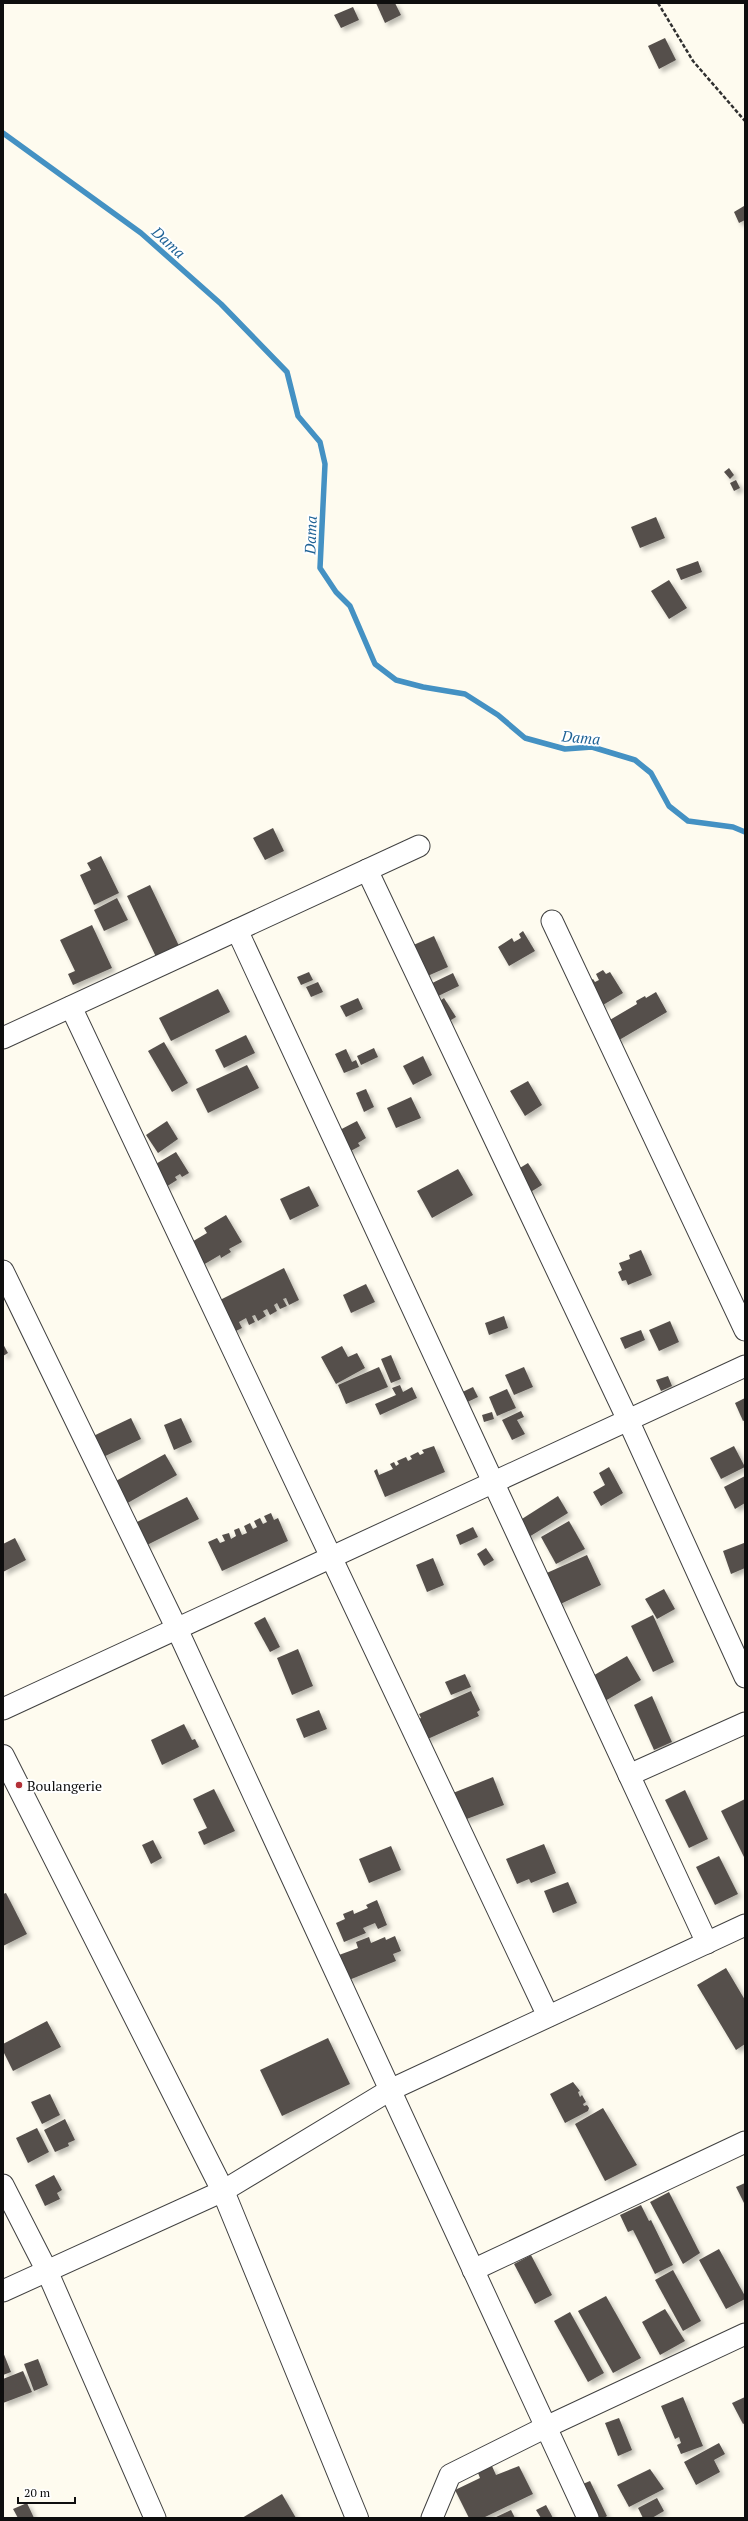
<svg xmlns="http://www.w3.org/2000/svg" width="748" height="2521" font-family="'PT Serif',serif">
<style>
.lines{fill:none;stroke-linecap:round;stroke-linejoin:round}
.stream{stroke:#4491c3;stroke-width:5.5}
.building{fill:#554f4b;filter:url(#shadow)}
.minor-casing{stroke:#414141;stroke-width:23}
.tertiary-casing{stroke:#414141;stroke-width:24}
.path{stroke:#303030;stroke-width:2.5;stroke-dasharray:4 2;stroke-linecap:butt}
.minor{stroke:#fff;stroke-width:21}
.tertiary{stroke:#fff;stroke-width:22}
.poi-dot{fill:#b33037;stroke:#fff;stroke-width:1.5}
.labels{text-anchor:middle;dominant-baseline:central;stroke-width:4;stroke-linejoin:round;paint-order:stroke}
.poi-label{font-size:14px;fill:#0e0e0e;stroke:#fff;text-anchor:start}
.water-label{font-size:15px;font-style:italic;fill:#206396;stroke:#fff}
</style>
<defs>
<filter id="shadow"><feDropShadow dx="3.5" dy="3.5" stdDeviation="2" flood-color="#0004"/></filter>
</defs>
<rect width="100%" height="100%" fill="#fefbef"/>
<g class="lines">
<path class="stream" d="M3,133l138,100 80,71 66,68 11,44 22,26 5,22 -5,104 16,24 14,14 25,58 21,16 27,7 42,7 33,21 27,23 40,11 27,-2 43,13 16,13 18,33 19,15 45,6 12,5"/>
</g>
<g class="building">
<path d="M376,3h19l6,12 -16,8z"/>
<path d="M353,7l6,13 -18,8 -7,-13z"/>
<path d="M665,38l11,22 -17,9 -11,-23z"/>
<path d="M744,206l1,14 -6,3 -5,-11z"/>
<path d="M729,468l5,7 -4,4 -6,-7z"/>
<path d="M736,480l4,8 -6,3 -4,-8z"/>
<path d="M656,517l9,21 -25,10 -9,-21z"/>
<path d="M698,561l4,11 -21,8 -5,-11z"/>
<path d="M669,580l18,28 -18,11 -18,-28z"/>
<path d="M273,828l11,23 -19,9 -12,-22z"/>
<path d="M101,856l18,37 -25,12 -14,-30 11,-5 -4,-7z"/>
<path d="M150,885l30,63 -23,11 -30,-63z"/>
<path d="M117,898l11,22 -24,11 -10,-21z"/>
<path d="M92,925l20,43 -39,17 -5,-11 7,-3 -15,-31z"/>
<path d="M523,931l12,20 -26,15 -11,-19 14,-9 2,4 7,-4 -2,-4z"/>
<path d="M434,936l14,31 -25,11 -14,-31z"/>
<path d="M603,970l3,4 4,-2 13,21 -25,15 -14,-24 9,-5 2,3 4,-2 -3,-6z"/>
<path d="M309,972l4,8 -12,5 -4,-8z"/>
<path d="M453,973l6,13 -27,13 -6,-13z"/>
<path d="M318,982l5,10 -12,5 -5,-10z"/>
<path d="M218,989l12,23 -59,29 -12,-23z"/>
<path d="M656,992l11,20 -53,31 -11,-19 34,-20 -1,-3 9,-5 1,2z"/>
<path d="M358,998l5,11 -17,8 -6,-11z"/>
<path d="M444,998l12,19 -10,6 -12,-18z"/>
<path d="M246,1035l9,18 -31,15 -9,-18z"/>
<path d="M164,1042l24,41 -16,9 -24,-41z"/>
<path d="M374,1048l4,9 -17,8 -4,-9z"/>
<path d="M346,1049l6,13 4,-2 3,7 -15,6 -9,-19z"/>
<path d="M423,1056l9,19 -19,10 -10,-19z"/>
<path d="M247,1065l12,23 -51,25 -12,-24z"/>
<path d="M528,1081l14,24 -17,11 -15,-25z"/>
<path d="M366,1089l8,18 -10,5 -8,-19z"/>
<path d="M411,1097l10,21 -25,10 -9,-20z"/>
<path d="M167,1121l11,18 -20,14 -12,-18z"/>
<path d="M357,1121l9,17 -8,5 2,3 -15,8 -11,-21z"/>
<path d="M176,1152l13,21 -7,4 -2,-3 -5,3 2,3 -16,10 -12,-22z"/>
<path d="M528,1163l14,22 -13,8 -14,-22z"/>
<path d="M458,1169l15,26 -41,23 -15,-27z"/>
<path d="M309,1186l10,20 -29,14 -10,-21z"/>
<path d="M226,1215l16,27 -13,7 2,3 -10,6 -1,-3 -17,10 -13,-22 17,-10 -3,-5z"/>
<path d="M641,1250l11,25 -24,10 -2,-5 -4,1 -4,-9 4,-2 -3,-7 11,-4 -1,-4z"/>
<path d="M284,1268l15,32 -10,5 -3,-7 -3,1 4,7 -7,3 -3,-6 -3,2 3,6 -7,4 -3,-6 -4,2 3,5 -8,5 -3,-6 -3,1 3,6 -6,3 -3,-7 -7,4 3,6 -8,4 -16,-31z"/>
<path d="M366,1284l9,18 -24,11 -8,-18z"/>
<path d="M504,1316l4,12 -19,7 -4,-12z"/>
<path d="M670,1321l9,21 -20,9 -10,-21z"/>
<path d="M641,1330l4,10 -20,9 -5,-11z"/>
<path d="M3,1344l5,9 -5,3z"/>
<path d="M342,1346l6,11 9,-4 8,15 -29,16 -15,-27z"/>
<path d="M391,1355l10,24 -10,4 -10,-24z"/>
<path d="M379,1367l9,20 -42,17 -8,-19z"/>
<path d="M524,1367l9,20 -19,8 -9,-20z"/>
<path d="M668,1376l4,10 -11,5 -5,-11z"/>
<path d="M400,1385l3,7 9,-5 5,11 -37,17 -5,-11 21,-9 -4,-7z"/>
<path d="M473,1387l5,10 -19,9 -5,-10z"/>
<path d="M507,1389l9,19 -19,8 -8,-19z"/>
<path d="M745,1398v22l-2,1 -8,-18z"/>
<path d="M521,1411l3,6 -7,3 8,14 -13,6 -10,-20z"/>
<path d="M492,1412l2,7 -10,3 -2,-7z"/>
<path d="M131,1418l10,21 -44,21 -10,-21z"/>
<path d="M181,1418l11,24 -18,8 -10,-25z"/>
<path d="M434,1446l11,26 -60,25 -11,-26 3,-2 2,6 14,-6 -3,-5 4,-2 2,4 3,-2 -2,-3 9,-4 2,4 4,-2 -2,-3 8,-4 2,3 4,-2 -2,-3z"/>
<path d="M734,1446l11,21 -24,12 -11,-21z"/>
<path d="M165,1454l12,21 -60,34 -12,-22z"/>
<path d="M609,1467l14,26 -22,13 -8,-14 12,-7 -6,-12z"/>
<path d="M745,1476v27l-10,6 -11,-22z"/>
<path d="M558,1496l10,17 -44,27 -10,-16z"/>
<path d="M187,1497l12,22 -62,31 -12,-22z"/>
<path d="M271,1513l3,7 4,-2 10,23 -66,30 -14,-29 9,-4 3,5 5,-2 -3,-6 7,-2 2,6 5,-3 -2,-6 5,-2 3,7 5,-2 -3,-7 6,-3 3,6 4,-2 -3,-6 6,-3 3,6 4,-2 -3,-6z"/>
<path d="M569,1521l16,28 -29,15 -15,-27z"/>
<path d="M473,1527l5,10 -18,8 -4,-10z"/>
<path d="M15,1538l11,22 -23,12v-28z"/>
<path d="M744,1543l1,25 -14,6 -8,-23z"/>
<path d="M486,1548l8,12 -10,6 -7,-12z"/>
<path d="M587,1555l14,30 -47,22 -14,-31z"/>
<path d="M433,1558l11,27 -17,7 -11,-27z"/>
<path d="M664,1589l11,20 -18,10 -12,-20z"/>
<path d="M653,1615l21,47 -21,10 -22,-46z"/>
<path d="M265,1617l15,30 -10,5 -16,-29z"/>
<path d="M298,1649l15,37 -21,9 -15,-37z"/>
<path d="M627,1656l14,24 -36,21 -14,-24z"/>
<path d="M465,1674l6,13 -20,8 -6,-13z"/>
<path d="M471,1691l9,19 -3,2 2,4 -58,26 -9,-20 9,-4 -2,-4z"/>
<path d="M652,1696l20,46 -18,8 -20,-45z"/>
<path d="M319,1710l8,19 -23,9 -8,-19z"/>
<path d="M184,1724l8,16 3,-1 4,8 -37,18 -11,-25z"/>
<path d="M493,1777l11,28 -40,15 -11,-27z"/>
<path d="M214,1789l21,42 -31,14 -6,-13 9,-4 -14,-29z"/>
<path d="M685,1790l23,49 -19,9 -24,-48z"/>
<path d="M745,1799v60l-24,-48z"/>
<path d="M153,1840l9,18 -11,6 -9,-19z"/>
<path d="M544,1844l12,29 -25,10 -2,-4 -12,5 -11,-25z"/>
<path d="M391,1846l10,24 -32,13 -10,-24z"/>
<path d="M719,1856l19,38 -23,11 -19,-38z"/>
<path d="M568,1882l9,21 -24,10 -9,-22z"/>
<path d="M6,1893l21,41 -24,12v-52z"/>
<path d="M377,1900l10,25 -9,4 -3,-6 -12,5 3,5 -22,9 -8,-19 9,-4 -2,-5 10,-4 1,4 14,-6 -2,-3z"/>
<path d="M395,1936l6,15 -8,3 3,7 -47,19 -10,-25 19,-7 -2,-6 13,-5 2,6 14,-6 1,3z"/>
<path d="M726,1968l19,32v44l-9,6 -39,-65z"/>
<path d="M47,2021l14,26 -48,24 -10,-20v-7z"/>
<path d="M328,2038l22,46 -68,32 -22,-46z"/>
<path d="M573,2082l7,9 -2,1 2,5 2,-2 4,7 -3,2 1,2 3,-1 2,3 -1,3 -23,12 -15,-29z"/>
<path d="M50,2094l10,21 -18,9 -11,-22z"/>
<path d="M603,2108l34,57 -32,16 -30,-57z"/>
<path d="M65,2119l10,21 -7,3 1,3 -14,6 -11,-22z"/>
<path d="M37,2128l12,24 -21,11 -12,-25z"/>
<path d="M54,2175l8,15 -5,3 3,6 -15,7 -10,-21z"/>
<path d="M745,2183v22l-9,-18z"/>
<path d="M669,2192l31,61 -17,11 -33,-62z"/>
<path d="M641,2205l8,16 2,-1 22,45 -18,9 -22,-44 -5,2 -8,-17z"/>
<path d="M719,2249l26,47v3l-19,10 -27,-49z"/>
<path d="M531,2255l21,40 -17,9 -21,-40z"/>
<path d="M673,2270l28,51 -18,10 -28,-51z"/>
<path d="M606,2296l35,62 -28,15 -35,-62z"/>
<path d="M665,2309l20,32 -25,14 -18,-33z"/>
<path d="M570,2312l34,61 -16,9 -34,-61z"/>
<path d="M3,2352l8,20 -8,3z"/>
<path d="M38,2359l10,26 -14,6 -10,-27z"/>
<path d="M23,2371l9,21 -29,11v-24z"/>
<path d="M683,2397l20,49 -22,8 -4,-9 4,-2 -2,-6 -4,2 -14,-33z"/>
<path d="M745,2397v26l-2,1 -11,-21z"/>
<path d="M619,2418l13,32 -14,6 -13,-33z"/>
<path d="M719,2443l6,11 -11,6 6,12 -24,13 -12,-23z"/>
<path d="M492,2466l4,9 23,-9 14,28 -50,24h-14l-14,-28 25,-12 -2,-5z"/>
<path d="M650,2469l14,20 -35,18 -12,-22z"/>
<path d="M590,2481l17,35 -3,2h-12l-14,-32z"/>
<path d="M282,2494l14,24h-54z"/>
<path d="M657,2498l7,13 -12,7h-9l-5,-10z"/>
<path d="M27,2503l7,15h-16l-5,-9z"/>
<path d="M546,2505l7,13h-12l-5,-8z"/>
<path d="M511,2510l4,8h-21z"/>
</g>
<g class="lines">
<g class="minor-casing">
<g id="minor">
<path d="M367,870l261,550 117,257"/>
<path d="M552,921l193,409"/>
<path d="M237,930l470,1013"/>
<path d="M71,1007l477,1009"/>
<path d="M3,1038l416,-192"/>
<path d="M3,1271l174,358 411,889"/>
<path d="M3,1709l742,-343"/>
<path d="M629,1775l116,-52"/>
<path d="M3,2185l44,86 108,247"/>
<path d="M473,2270l272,-128"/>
<path d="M3,2291l220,-100 167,-101 355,-165"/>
<path d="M432,2518l18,-43 96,-48 199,-93"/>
</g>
</g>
<g class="tertiary-casing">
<path id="tertiary" d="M3,1756l220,435 134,327"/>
</g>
<path class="path" d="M658,3l35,58 52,60"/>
<use href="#minor" class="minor"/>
<use href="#tertiary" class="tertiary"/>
</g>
<circle class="poi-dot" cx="19" cy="1785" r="4"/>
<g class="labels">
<g class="poi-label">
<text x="27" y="1785">Boulangerie</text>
</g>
<g class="water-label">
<text transform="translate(169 242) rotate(42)">Dama</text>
<text transform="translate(310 535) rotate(-88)">Dama</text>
<text transform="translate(581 737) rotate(5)">Dama</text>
</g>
</g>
<rect width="748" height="2521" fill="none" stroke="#0e0e0e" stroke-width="8"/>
<path d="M18 2497v6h57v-6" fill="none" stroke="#0e0e0e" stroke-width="2"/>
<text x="24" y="2497" font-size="12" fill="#0e0e0e" stroke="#ffffff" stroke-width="3" paint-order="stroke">20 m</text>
</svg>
